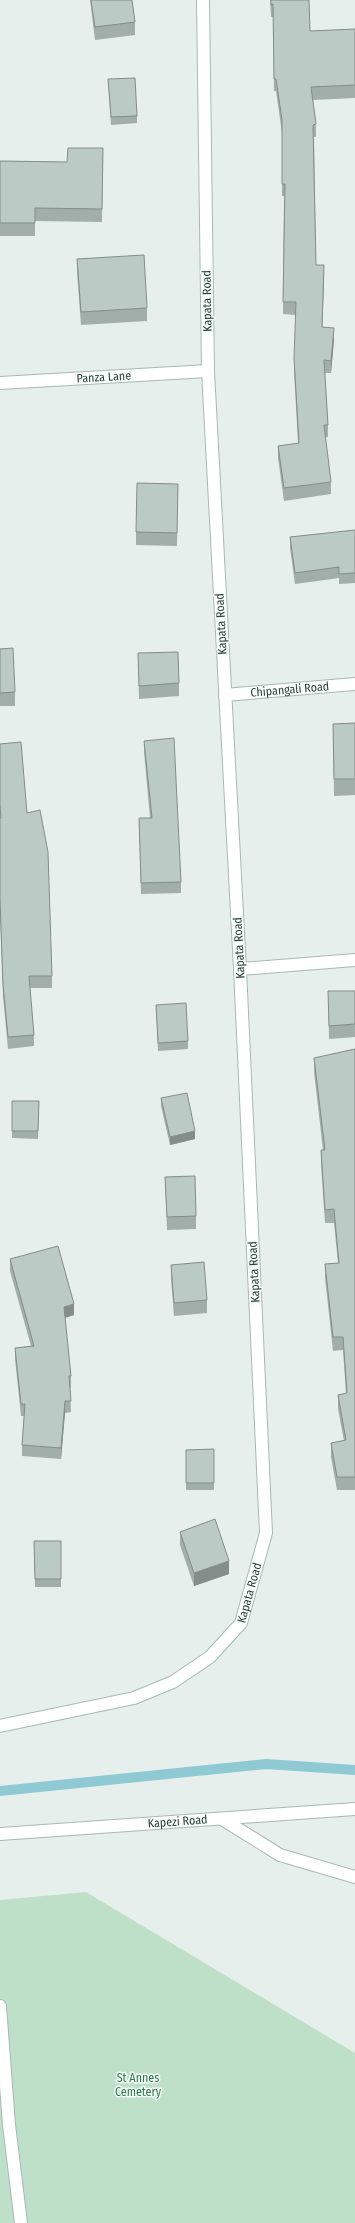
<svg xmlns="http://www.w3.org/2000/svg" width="355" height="2223" font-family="'Fira Sans Condensed',sans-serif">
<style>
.green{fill:#bfe0c8}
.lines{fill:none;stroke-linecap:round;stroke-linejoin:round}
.stream{stroke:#8ec9d4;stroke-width:10}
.street-casing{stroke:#a8b8b2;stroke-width:14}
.secondary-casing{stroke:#a4bbb3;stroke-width:14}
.street{stroke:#fff;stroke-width:12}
.secondary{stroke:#fff;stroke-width:12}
.wall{fill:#a1aea9}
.shaded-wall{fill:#838d89}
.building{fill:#bbcac4;stroke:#838d89}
.labels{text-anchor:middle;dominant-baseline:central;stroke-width:3;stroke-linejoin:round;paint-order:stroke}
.street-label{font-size:12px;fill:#24423a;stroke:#f7fbf9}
.park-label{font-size:12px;fill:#2d7a4b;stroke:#f7fbf9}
</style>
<rect width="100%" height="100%" fill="#e6efeb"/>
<path class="green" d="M86,1892l269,161v170h-355v-323z"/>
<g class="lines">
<path class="stream" d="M0,1791l266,-27 89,6"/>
<g class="street-casing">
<g id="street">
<path id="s1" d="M0,383l208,-12"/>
<path id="s2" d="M225,695l130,-11"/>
<path d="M240,969l115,-9"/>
<path d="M222,1819l58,36 75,22"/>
<path id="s3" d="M0,1834l355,-25"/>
<path d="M0,2006l9,119 12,98"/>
</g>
</g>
<g class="secondary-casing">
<g id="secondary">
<path id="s4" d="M0,1726l134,-28 39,-16 37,-25 31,-34 25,-90 -26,-564 -32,-598 -5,-371"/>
</g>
</g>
<use href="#street" class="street"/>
<use href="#secondary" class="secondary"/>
</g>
<g class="wall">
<path d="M90,0h42l3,22v13l-40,5z"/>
<path d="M270,0h39l1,31 45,-2v69l-42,2 3,24v13h-2l2,128 8,13 -2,49 12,13 -3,33h-6l3,52v12h-3l6,45v12l-47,7 -6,-43v-12l20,-3 -4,-72 2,-56 -13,-1 1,-118h-2v-63l-6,-42h-2l-1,-74h-2z"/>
<path d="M108,79l29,37v7l-26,2z"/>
<path d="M103,148l-1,74 -67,-1v15h-35v-75l67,1z"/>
<path d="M77,259l70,49v13l-66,4 -4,-53z"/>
<path d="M178,484l-1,62 -41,-1v-13z"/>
<path d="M355,530v53l-16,1v-6l-44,6 -5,-36v-11z"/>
<path d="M0,649l15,43v14h-15z"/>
<path d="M138,653l41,30v13l-40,3z"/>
<path d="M355,723v72l-21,1 -1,-72z"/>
<path d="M144,741l37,141v11l-40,1 -2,-76h11l-6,-66z"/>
<path d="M0,744l27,69 25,163v12h-22l4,47v11l-26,3 -5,-53 -3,-84z"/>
<path d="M328,991h27v46l-26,2z"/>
<path d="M156,1005l32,36v8l-30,2z"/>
<path d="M355,1049v441h-18l-6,-33v-14l13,-2 -6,-32v-14l8,-1 -3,-44 -10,1 -8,-73v-14l13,-1 -4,-40h-9l-4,-59v-14h2l-9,-78v-14z"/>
<path d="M161,1098l34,41 -25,6 -9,-39z"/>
<path d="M12,1101h27l-1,38 -26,-1z"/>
<path d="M165,1177l31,39v13l-29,1z"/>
<path d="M10,1259l64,56 -9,3 6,58v12h-1l1,24 -6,1 -4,46 -39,-3v-11l2,-29h-3l-6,-57v-11l16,-2 -21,-75z"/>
<path d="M171,1265l36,35v13l-33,3 -3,-38z"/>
<path d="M214,1449v41h-28v-40z"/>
<path d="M180,1532l49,42 -35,12 -14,-41z"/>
<path d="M34,1541h27v46h-26z"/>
</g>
<g class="shaded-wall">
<path d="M324,265v13l-2,61v-12z"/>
<path d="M334,328v12l-3,33v-12z"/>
<path d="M195,1131v8l-25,6v-8z"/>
<path d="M74,1304v11l-10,3v-11z"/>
<path d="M65,1401v12l-4,46v-11z"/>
<path d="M229,1561v13l-35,12v-13z"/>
</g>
<g class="building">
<path d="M91,0h41l3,22 -40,5z"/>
<path d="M271,0h38l1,31 45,-2v56l-44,2 5,37 -3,1 3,140h8l-2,62 12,1 -3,33 -7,-1 4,65h-4l7,57 -47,6 -6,-42 21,-3 -5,-85 2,-56h-13l2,-118h-3v-64l-6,-41h-2l-1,-75 -2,1z"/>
<path d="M135,78l2,38 -26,1 -3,-38z"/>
<path d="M68,148h35l-1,61 -67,-1v15h-35v-62l67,1z"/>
<path d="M144,255l3,53 -66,4 -4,-53z"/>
<path d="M137,483l41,1 -1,49 -41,-1z"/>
<path d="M355,530v43l-16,1v-7l-44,6 -5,-36z"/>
<path d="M13,648l2,44 -15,1v-44z"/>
<path d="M178,652l1,31 -40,3 -1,-33z"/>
<path d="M355,723v56h-21l-1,-55z"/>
<path d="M174,738l7,144 -40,1 -2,-65h13l-8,-77z"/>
<path d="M21,742l6,71 13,-3 8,42 4,124h-23l5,59 -26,2 -5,-53 -3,-84v-82h1l-1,-13v-61z"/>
<path d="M328,991h27v33l-26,2z"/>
<path d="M186,1003l2,38 -30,2 -2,-38z"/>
<path d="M355,1049v428h-18l-6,-34 15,-3 -8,-45 9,-2 -4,-56h-10l-8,-73 14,-1 -5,-54 -9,1 -4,-60h4l-11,-92z"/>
<path d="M187,1093l8,38 -25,6 -9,-39z"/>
<path d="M12,1101h27l-1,30h-26z"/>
<path d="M195,1176l1,40 -29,1 -2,-40z"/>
<path d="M58,1246l16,58 -10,3 7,69h-2l2,25h-6l-4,47 -39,-3 3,-41h-4l-6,-56 19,-2 -24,-87z"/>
<path d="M204,1262l3,38 -33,3 -3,-38z"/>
<path d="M214,1449v34h-28v-33z"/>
<path d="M215,1519l14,42 -35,12 -14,-41z"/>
<path d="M34,1541h27v38h-26z"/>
</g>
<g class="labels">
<g class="street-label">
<text transform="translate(207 301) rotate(-91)">Kapata Road</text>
<text stroke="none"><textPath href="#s1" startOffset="104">Panza Lane</textPath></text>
<text transform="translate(221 624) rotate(-93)">Kapata Road</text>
<text stroke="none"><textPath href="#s2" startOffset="65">Chipangali Road</textPath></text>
<text transform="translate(239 948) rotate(-93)">Kapata Road</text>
<text transform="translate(254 1272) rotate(-93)">Kapata Road</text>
<text stroke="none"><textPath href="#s4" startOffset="301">Kapata Road</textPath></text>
<text stroke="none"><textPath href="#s3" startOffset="178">Kapezi Road</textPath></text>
</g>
<g class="park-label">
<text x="138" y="2078">St Annes<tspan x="138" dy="14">Cemetery</tspan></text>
</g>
</g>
</svg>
